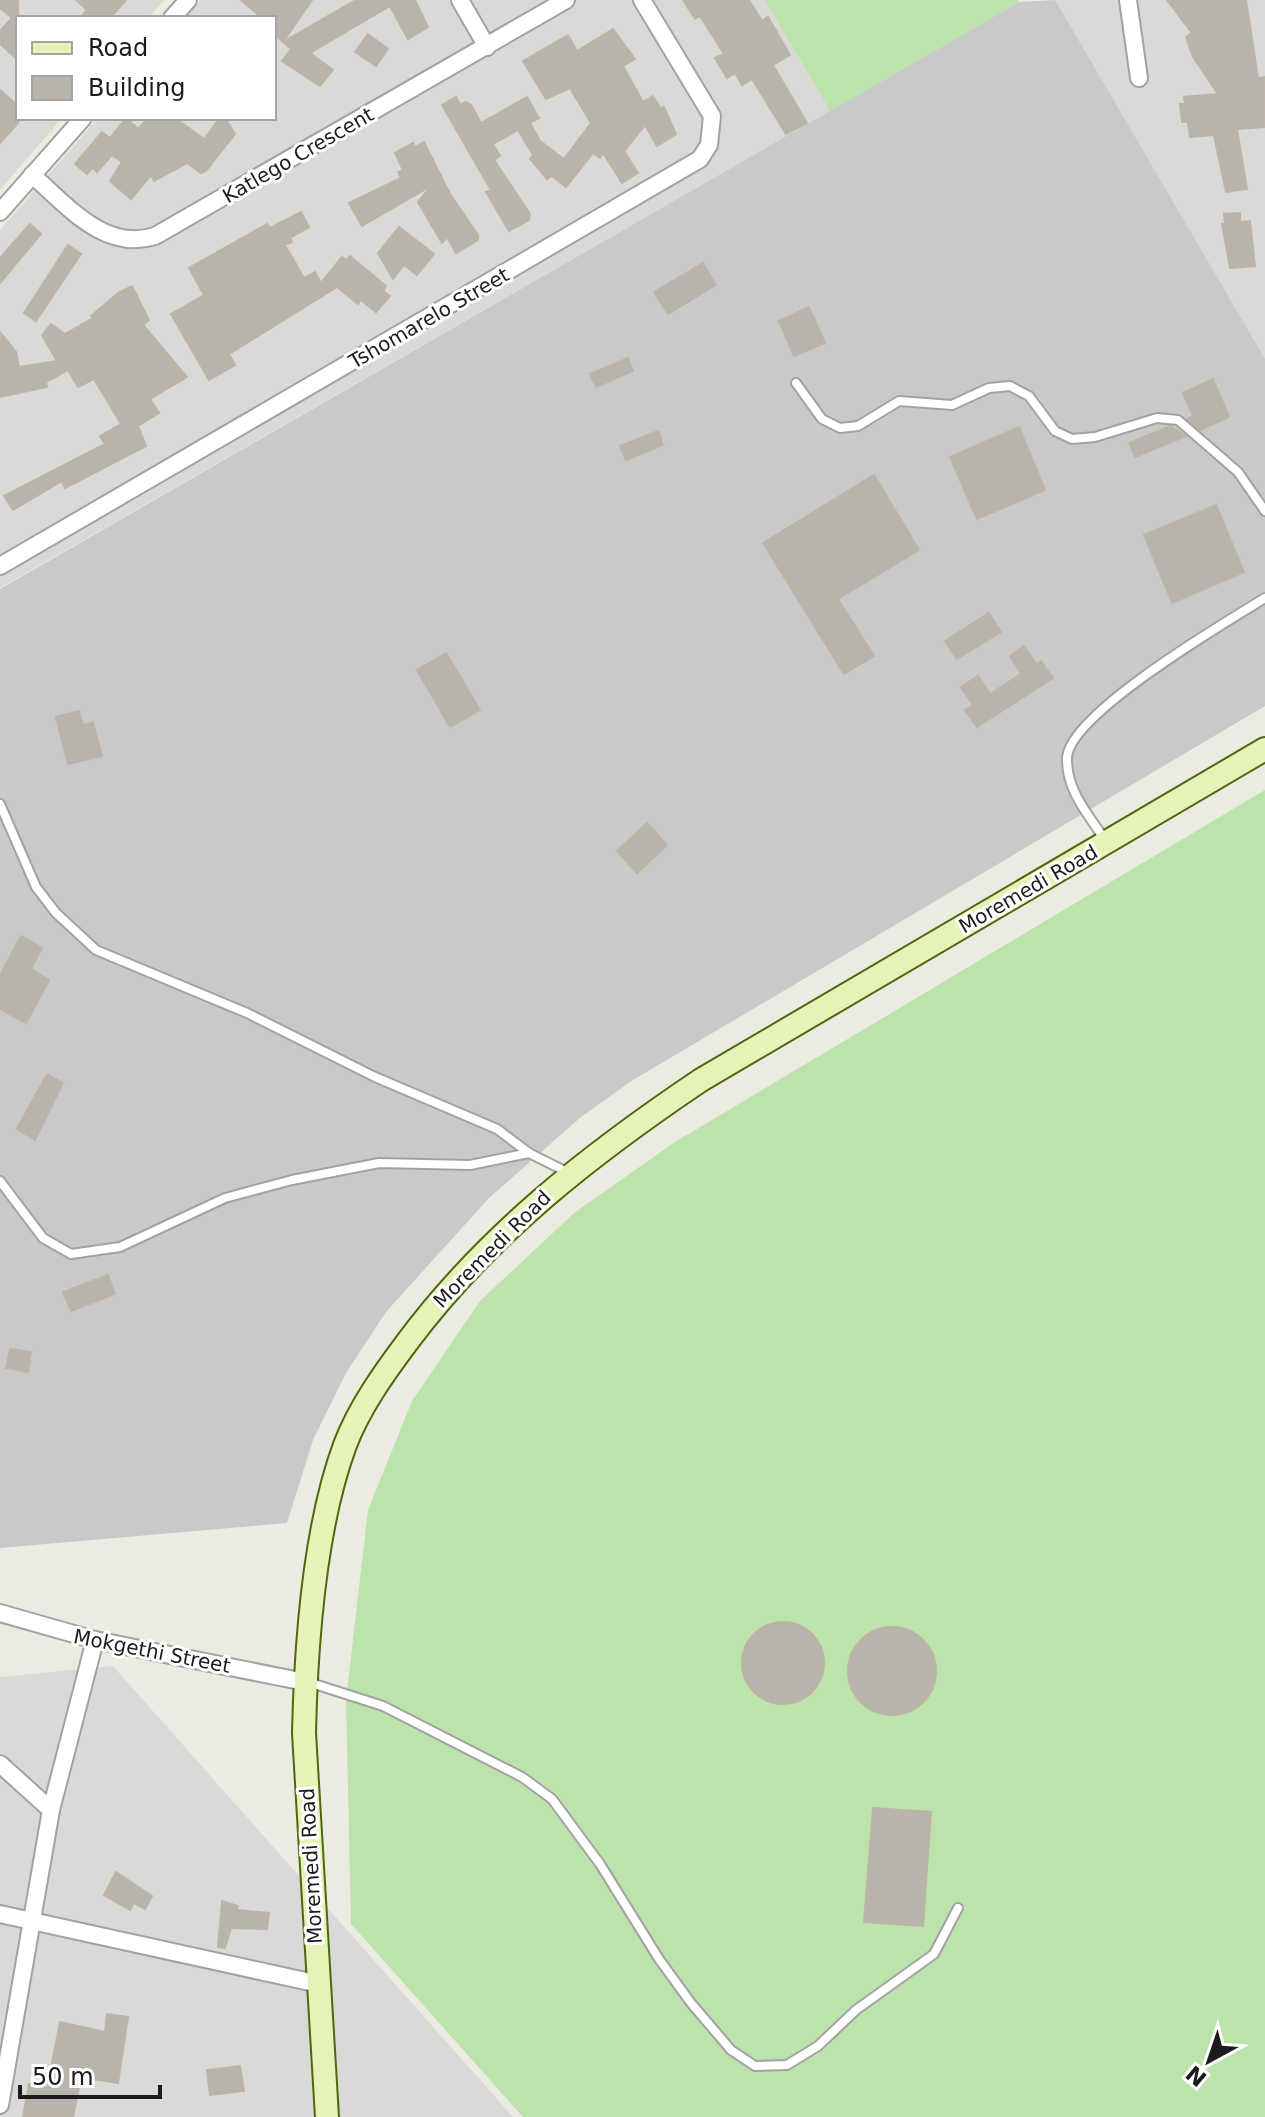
<svg xmlns="http://www.w3.org/2000/svg" width="1265" height="2117" font-family="'DejaVu Sans',sans-serif">
<style>
.residential{fill:#d9d9d8}
.religious{fill:#c9c9c9}
.grass{fill:#bbe3ab}
.building{fill:#b8b3ab;stroke:#bcb4a5;stroke-width:2}
.lines{fill:none;stroke-linecap:round;stroke-linejoin:round}
.lane-casing{stroke:#a2a2a2;stroke-width:12}
.street-casing{stroke:#a2a2a2;stroke-width:20}
.secondary-casing{stroke:#4c680d;stroke-width:26}
.lane{stroke:#fff;stroke-width:8}
.street{stroke:#fff;stroke-width:16}
.secondary{stroke:#e5f3b8;stroke-width:22}
.labels{text-anchor:middle;dominant-baseline:central;stroke-width:6;stroke-linejoin:round;paint-order:stroke}
.street-label{font-size:20px;fill:#1b1b1b;stroke:#fff}
</style>
<rect width="100%" height="100%" fill="#ecebe2"/>
<g class="residential">
<path d="M0,0h164l-16,18h-130v100h44l-62,72z"/>
<path d="M201,0h564l65,111 -830,477v-358l98,-112h176v-100h-89z"/>
<path d="M1054,0h211v361z"/>
<path d="M113,1666l400,451h-513v-440z"/>
</g>
<path class="religious" d="M1055,0l210,359v347l-632,374 -52,37 -92,81 -103,114 -40,61 -33,67 -26,83 -287,25v-959l1019,-587z"/>
<g class="grass">
<path d="M765,0h253l1,2 -189,109z"/>
<path d="M1265,790v1327h-742l-172,-193 -5,-224 22,-190 44,-109 68,-100 94,-88 101,-71z"/>
</g>
<g class="building">
<path d="M0,0h18v60l-18,-16v-13l12,-13 -12,-10z"/>
<path d="M76,0h50l-16,18h-30l7,-8z"/>
<path d="M241,0h71l-29,42 -9,-8v-16h-12z"/>
<path d="M356,0h59l13,27 -20,12 -18,-33 -80,47 23,17 -13,16 -38,-25 9,-12 -8,-7z"/>
<path d="M683,0h66l13,21 6,-4 22,38 -17,10 34,58 -21,11 -34,-55 -10,6 -7,-12 -8,5 -12,-20 9,-4 -24,-38 -5,3z"/>
<path d="M1167,0h79l12,78 7,-1v50l-28,2 10,60 -21,3 -12,-57 -24,2 -2,-15h-6l-2,-18h5l-1,-7 34,-3 -25,-37 -7,-20 6,-4z"/>
<path d="M613,29l22,30 -12,7 20,36 10,-6 8,13 3,-2 12,27 -19,12 -12,-21 -21,26 14,22 -16,10 -19,-30 -3,5 -7,-5 -27,34 -14,-11 -5,3 -17,-20 3,-4 -15,-25 -25,14 7,12 -6,4 36,54 -1,6 -20,11 -23,-39 5,-2 -49,-85 14,-8 4,8 6,-3 5,3 10,18 46,-26 12,21 -9,5 10,18 24,18 27,-36 -21,-35 -24,11 -23,-38 45,-26 9,16z"/>
<path d="M368,34l20,15 -12,17 -21,-14z"/>
<path d="M0,90l18,16v17l-18,20z"/>
<path d="M126,118l12,11 10,-11h27l29,21 16,-21h5l10,16 -29,37 -5,2 -14,-10 -33,18 -3,-6 -20,24 -21,-18 12,-19 -10,-7 -15,17 -5,-4 -5,6 -12,-10 27,-32 8,6z"/>
<path d="M424,142l26,52 28,41v5l-22,13 -9,-16 -5,6 -24,-41 13,-16 -69,40 -13,-23 52,-25 -3,-6 5,-2 -8,-17 18,-10 2,4z"/>
<path d="M301,212l8,15 -19,11 2,4 -7,3 19,33 11,-6 6,11 21,-26 4,3 4,-4 36,30 -3,5 7,5 -14,16 -15,-12 -3,4 -21,-17 -108,67 6,11 -26,15 -38,-66 33,-19 -15,-27 78,-44 3,4z"/>
<path d="M1240,213v9l10,-1 5,45 -25,2 -8,-44h3l-1,-10z"/>
<path d="M30,224l11,10 -41,49v-25z"/>
<path d="M399,227l35,27 -17,21 -13,-10 -11,14 -15,-26z"/>
<path d="M68,245l13,9 -45,67 -12,-8z"/>
<path d="M703,263l13,22 -48,29 -14,-22z"/>
<path d="M132,286l17,34 -6,5 44,52 -37,22 9,14 -21,13 8,20 -81,42 -3,-7 -49,29 -9,-14 101,-52 -5,-8 21,-12 -27,-45 -16,8 -10,-17 -22,12 1,5 -47,10v-65l16,20 3,15 38,-6 -15,-26 9,-11 14,10 28,-16 -2,-2 27,-23z"/>
<path d="M809,307l16,36 -31,13 -15,-35z"/>
<path d="M628,358l5,13 -37,16 -6,-13z"/>
<path d="M1213,379l16,38 -29,13 -13,-11 6,-3 -10,-23z"/>
<path d="M1170,426l16,10 -51,21 -6,-14z"/>
<path d="M1019,427l26,63 -68,29 -27,-62z"/>
<path d="M658,431l5,14 -37,15 -6,-14z"/>
<path d="M874,475l45,75 -81,49 36,57 -30,18 -81,-131z"/>
<path d="M1216,505l28,67 -72,31 -28,-68z"/>
<path d="M989,613l12,19 -44,27 -12,-18z"/>
<path d="M1024,646l12,18 5,-3 12,17 -76,49 -12,-17 8,-5 -12,-18 17,-11 12,18 31,-20 -11,-18z"/>
<path d="M446,653l34,57 -30,17 -33,-57z"/>
<path d="M79,711l4,14 10,-2 9,33 -34,8 -12,-47z"/>
<path d="M647,823l20,22 -30,28 -20,-22z"/>
<path d="M21,936l21,12 -11,21 18,11 -23,43 -26,-14v-34z"/>
<path d="M47,1074l16,9 -28,57 -18,-11z"/>
<path d="M108,1275l7,19 -44,17 -8,-19z"/>
<path d="M10,1349l21,3 -3,20 -22,-4z"/>
<circle cx="783" cy="1663" r="41"/>
<circle cx="892" cy="1671" r="44"/>
<path d="M873,1808l58,4 -8,114 -59,-4z"/>
<path d="M116,1872l36,24 -7,13 -11,-6 -4,7 -26,-15z"/>
<path d="M222,1901l16,5 -2,4 33,3 -2,16 -36,-1 -6,20 -7,-1z"/>
<path d="M107,2014l21,3 -10,66 -37,-6 -8,40h-50l6,-33 18,4 13,-66 45,10z"/>
<path d="M240,2066l4,25 -34,4 -3,-25z"/>
</g>
<g class="lines">
<g class="lane-casing">
<g id="lane">
<path d="M796,383l26,36 18,9 18,-2 41,-25 53,4 37,-17 21,-2 19,10 26,35 17,8 23,-2 62,-19 21,2 60,52 27,39"/>
<path d="M0,804l36,83 20,26 40,37 151,63 128,64 122,52 32,24 40,20"/>
<path d="M1105,840c-17,-26 -39,-50 -38,-82 2,-44 159,-136 198,-160"/>
<path d="M0,1181l43,57 28,16 49,-7 105,-49 67,-18 87,-17 91,2 59,-12"/>
<path d="M308,1682l75,24 139,71 30,22 48,65 59,95 32,44 40,47 24,16 32,-1 31,-19 38,-36 78,-56 24,-46"/>
</g>
</g>
<g class="street-casing">
<g id="street">
<path d="M460,0l27,47"/>
<path d="M1128,0l11,78"/>
<path d="M172,18l16,-18"/>
<path d="M32,175c35,30 72,77 123,61l411,-236"/>
<path d="M0,212l83,-94"/>
<path d="M0,566l700,-407 9,-14 3,-29 -70,-116"/>
<path d="M0,1613l95,27 210,42"/>
<path d="M0,1764l51,46"/>
<path d="M0,1914l319,70"/>
<path d="M0,2105l51,-295 44,-170"/>
</g>
</g>
<g class="secondary-casing">
<path id="secondary" d="M327,2117l-23,-384c2,-89 10,-204 41,-288 14,-37 39,-72 63,-104 80,-107 183,-187 293,-261l564,-331"/>
</g>
<use href="#lane" class="lane"/>
<use href="#street" class="street"/>
<use href="#secondary" class="secondary"/>
</g>
<g class="labels">
<g class="street-label">
<text transform="translate(298 155) rotate(-30)">Katlego Crescent</text>
<text transform="translate(429 318) rotate(-30)">Tshomarelo Street</text>
<text transform="translate(1028 889) rotate(-30)">Moremedi Road</text>
<text transform="translate(492 1249) rotate(-45)">Moremedi Road</text>
<text transform="translate(152 1651) rotate(11)">Mokgethi Street</text>
<text transform="translate(311 1866) rotate(-93)">Moremedi Road</text>
</g>
</g>
<rect x="16" y="16" width="260" height="104" fill="#ffffff" stroke="#a4a4a4" stroke-width="2"/>
<rect x="32" y="42" width="40" height="12" fill="#e5f3b8" stroke="#a4a4a4" stroke-width="2"/>
<text x="88" y="56" font-size="24" fill="#1b1b1b">Road</text>
<rect x="32" y="76" width="40" height="24" fill="#b8b3ab" stroke="#a4a4a4" stroke-width="2"/>
<text x="88" y="96" font-size="24" fill="#1b1b1b">Building</text>
<g transform="translate(1209 2061) rotate(220)" stroke="#ffffff" stroke-width="6" paint-order="stroke">
<path d="M0-6L14 30L0 20L-14 30Z" fill="#1b1b1b"/>
<text y="-12" font-size="22" font-weight="bold" text-anchor="middle" fill="#1b1b1b">N</text>
</g>
<path d="M20 2085v12h140v-12" fill="none" stroke="#1b1b1b" stroke-width="4"/>
<text x="32" y="2085" font-size="24" fill="#1b1b1b" stroke="#ffffff" stroke-width="6" paint-order="stroke">50 m</text>
</svg>
